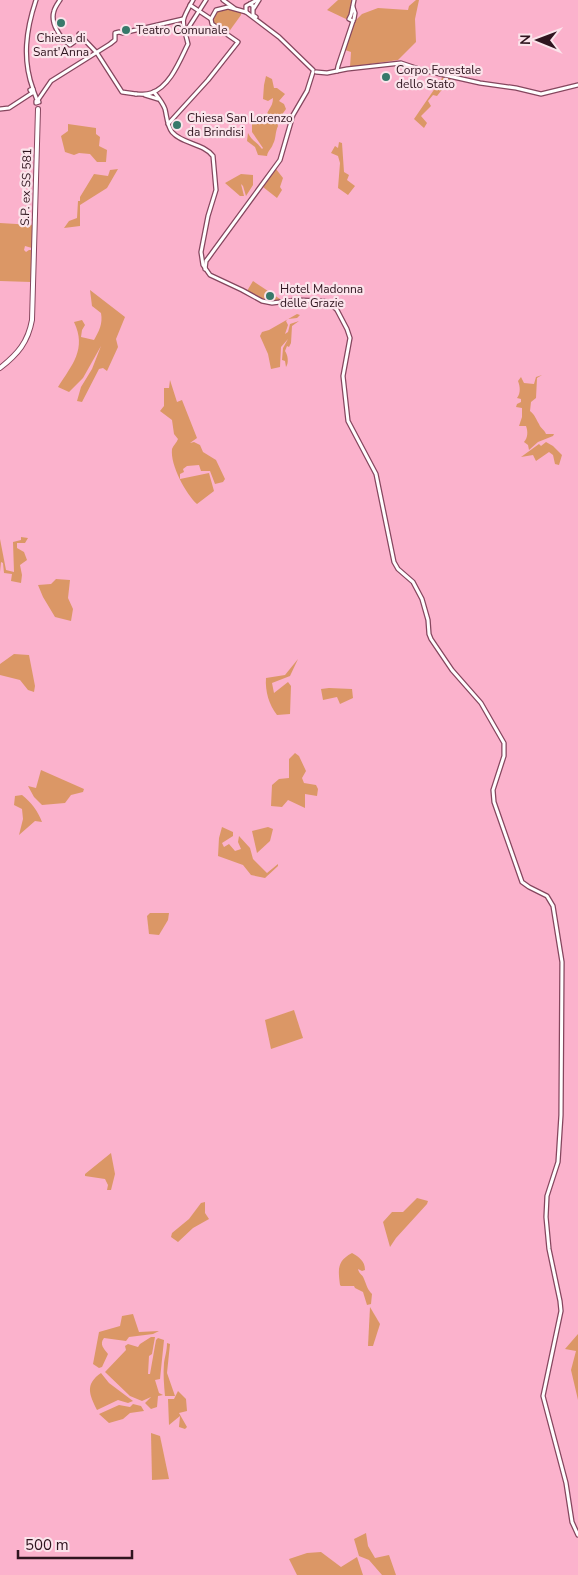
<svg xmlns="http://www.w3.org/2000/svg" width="578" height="1575" font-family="'Nunito Sans',sans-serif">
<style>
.green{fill:#db9766}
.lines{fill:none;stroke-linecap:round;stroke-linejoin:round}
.secondary-casing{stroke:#85465e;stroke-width:5.5}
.primary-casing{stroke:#85465e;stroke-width:6}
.secondary{stroke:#fff;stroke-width:3}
.primary{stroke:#fff;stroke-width:4}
.poi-dot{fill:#37796a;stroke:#fbe4eb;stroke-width:2}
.labels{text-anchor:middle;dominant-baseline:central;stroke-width:4.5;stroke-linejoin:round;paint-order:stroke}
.poi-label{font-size:12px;fill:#2f151f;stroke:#fbe4eb;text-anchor:start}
.street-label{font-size:12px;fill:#2f151f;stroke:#fbe4eb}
</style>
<rect width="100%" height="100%" fill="#fbb2cc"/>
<g class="green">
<path d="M338,0h15c-1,7 -1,15 -7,19l-19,-9z"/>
<path d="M416,0h3l-4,19 1,23 -18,18 -48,7 1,-15 -6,-2 6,-20 5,-10 6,-6 16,-6 30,2 1,-4z"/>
<path d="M222,9h10l9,4v2l-13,18 -15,-9v-6l4,-7z"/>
<path d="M444,75l7,3 -14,18 -4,-1 -5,6 3,5 -10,10 6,7 -3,5 -10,-9z"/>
<path d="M266,76l6,3 2,9h3l8,6 -6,7 5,3 2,5 -5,7 -4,-2 -2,2 3,10c-3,6 -2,13 -5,18 -2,6 -5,6 -6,12l-9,-1 -3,-8 -8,-6 1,-8c4,8 9,9 14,16l1,-1 -11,-16v-8l10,-10 4,8c-1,-12 7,-13 7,-24l-5,3 -5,-2 1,-14z"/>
<path d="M68,124l28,4v6l4,3 -1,9 8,4 -1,12h-9l-7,-8 -11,-1 -5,2 -9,-3 -4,-16 7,-5z"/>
<path d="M339,142l3,1 2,29 5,3 -2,5 8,6 -7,9 -10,-7 2,-25 -2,-7 -7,-3 4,-7 3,2z"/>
<path d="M118,169l-11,19 -27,17v21l-16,2 5,-7 8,-3 1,-17h2v-4l14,-23 14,2 2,-6z"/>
<path d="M276,169l7,9 -3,9 2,3 -5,8 -14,-11z"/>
<path d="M241,174l12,1v10l-7,11 -3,-10 -2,-2 3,12h-4l-15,-13z"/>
<path d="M0,223l33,2 -1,23 -7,-2 -1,4 2,2 3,-2h3l-1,32 -31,-1z"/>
<path d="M253,281l27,18v2h-14l-19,-10z"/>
<path d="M90,290l35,27 -9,22 2,8 -11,24 -4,-3 -4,1 -17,33 -5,-1 4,-14 11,-18 9,-23 -18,32 -14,14 -11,-5c14,-22 29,-38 16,-65l8,-2 3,5 -3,5 -1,7 13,3c5,-9 9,-16 7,-27l-9,-7z"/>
<path d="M297,314l3,1 -3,3 -9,1 -2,2 2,4 -3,9 3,-2 2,-8 9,-3 -7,5 -1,17 -2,4 -2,-1 -2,5c3,4 4,12 1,16l-1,-6 -3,-1 1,-12 5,-9 -7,8 -1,20 -9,2 -3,-15 -8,-18 2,-4 7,-2z"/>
<path d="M542,375l-5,3 -1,20 -5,4 -1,9c5,4 6,8 9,13 2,5 5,5 7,10h8l-1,2 -15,6 -9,8 -1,-5 -4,-3c4,-4 4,-11 2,-16h-7l3,-9v-9l-6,-1 1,-3 4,-2v-3l-4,-1c4,-5 3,-12 1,-17l3,-4 3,6 10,1 2,-7z"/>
<path d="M170,380l7,22 5,-2 15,38 -7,5 4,-1 6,3 3,7 13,8 9,19 -2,3 -8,2 -5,-13h-9l-2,-6 -12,1 -4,3 1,3 -4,2v5l29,-6 5,18 -17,13c-11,-10 -27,-39 -25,-55 1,-3 5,-7 6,-10l-4,-5 -2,-14 -12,-9 4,-5v-18h5z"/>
<path d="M546,442l7,4 9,9 -3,10 -4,-1 -2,-9 -4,-3 -13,9 -3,-6 -12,2 18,-13 2,2z"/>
<path d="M21,537l7,1 -3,5h-8v5l7,4 3,8 -7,5 2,10 -1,8 -10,-2 1,-7 -8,-1 -1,-10 -2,-1 -1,10v-33l6,31 8,2 -1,-30 8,-2z"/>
<path d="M56,579l14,1 -2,18 5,11 -2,12 -16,-4 -12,-20 -5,-12 13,-1z"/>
<path d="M14,654l15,1 6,31 -1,6 -6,-2 -8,-10 -20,-5v-11z"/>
<path d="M298,659l-8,17 -18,7 2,10 14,-11 3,4 -1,28 -13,1c-8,-10 -12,-24 -11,-37l19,-3z"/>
<path d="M329,688l23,1 1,9 -13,6 -3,-7 -14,3 -2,-11z"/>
<path d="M295,753l4,3 7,15 -4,7 2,5 12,2 2,4 -1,7 -12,-2v14l-17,-8 -6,7 -11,-1 1,-21 7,-6 10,-1v-19z"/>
<path d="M41,770l43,19 -1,3 -12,3 -6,8 -23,2 -8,-8 -6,-11 8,2z"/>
<path d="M22,795c9,7 16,16 20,27l-7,-1 -16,14 4,-16 -1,-10 -8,-4 1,-9z"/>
<path d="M222,827l11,5v4l-11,7 2,4 5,-3 6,7 6,-2 -3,-7 1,-6 11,12 3,11 14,14 11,-9v2l-13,12 -14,-3 -8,-10 -25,-9 1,-18z"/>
<path d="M268,827l5,2 -3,12 -13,12 -5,-22z"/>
<path d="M150,913h19l-1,7 -9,15 -10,-1 -2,-18z"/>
<path d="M294,1010l9,28 -32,11 -6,-29z"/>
<path d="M111,1153l4,21 -4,16h-4l1,-5 -3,-6 -20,-3v-2z"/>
<path d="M417,1198l11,3 -1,3 -31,34 -6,9 -7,-25 9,-10h11z"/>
<path d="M205,1202v11l4,6 -16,9 -15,14 -7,-5 1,-4 17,-14 12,-16z"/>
<path d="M352,1253c7,4 13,8 13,17l-3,1 -4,-2c1,5 5,6 6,10 3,7 3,10 8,15l-1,10 -4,1 -4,-13 -8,-4 -1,-2h-13l-1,-1c-2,-16 -3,-24 12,-32z"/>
<path d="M370,1307l10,17 -7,22h-5z"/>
<path d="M133,1314l6,18 20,-1 -6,3 -24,3 -3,4 -22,-3c-5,6 0,11 4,16l-6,13 -3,1 -6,-4 6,-32 21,-6 2,-10z"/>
<path d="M578,1334v66l-7,-30 5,-19 -11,-2z"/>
<path d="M151,1337h4l-3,17 -3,2 -1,18h2l6,-34 2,-2 6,2 -4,39 -5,1 4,13 4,2 -5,1 -1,11 -6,2 -6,-6 6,-6 -9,4 -12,-5 -25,-24 21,-22 -1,-4 3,-2 10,3 2,-3z"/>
<path d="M167,1343l3,1 -3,29 8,23h-10c-1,-11 -2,-22 -1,-33 1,-7 3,-12 3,-20z"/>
<path d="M101,1373l8,10 24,18 -5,2 -10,-3 -21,10c-8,-16 -12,-26 4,-37z"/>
<path d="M178,1391l8,8 1,12 -8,2 8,14 -2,2 -6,-2 1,-11 -11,9 -1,-26h6z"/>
<path d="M133,1404l8,2 3,5 -14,2 -7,6 -14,4 -10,-9 20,-9 11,2z"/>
<path d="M151,1433l9,3 9,43 -17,1z"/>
<path d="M366,1533l2,13 7,12 14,-3 7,20h-14l-13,-15 -10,-4 -5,-17z"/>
<path d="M321,1552l20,15 16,-10 6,18h-66l-8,-16 18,-6z"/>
</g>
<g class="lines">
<g class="secondary-casing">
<g id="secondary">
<path d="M60,0c-2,3 -5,7 -6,11 -4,12 6,27 16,34l11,-8"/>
<path d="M223,0l11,8"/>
<path d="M257,0l-11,6v6l33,25 34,33"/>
<path d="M250,4l3,2v9l3,2"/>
<path d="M190,5l21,14"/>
<path d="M353,7l2,6 -1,6"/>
<path d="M254,8l5,-8"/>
<path d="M353,21l-4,-2 2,-4 3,-15"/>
<path d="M185,33l21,-33"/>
<path d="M79,34l18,19 25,39 14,2"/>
<path d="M337,71l1,-5 15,-45"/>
<path d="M316,72l11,1 20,-4 54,-6 21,7 58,13 36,5 25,6 37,-9"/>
<path d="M33,89c-11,-30 -7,-59 3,-89"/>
<path d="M34,92l-1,-3 -3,1 2,3 2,-1 3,8 -1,1v2l3,-1 -1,-2"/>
<path d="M154,92c4,5 9,11 11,17 2,8 2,16 7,23 10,12 31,11 41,24l3,34 -8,26 -7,36 2,13 7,10 32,15 20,11 10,2 25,-3 24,1 8,1 8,8 10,19 3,9 -7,38 5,45 28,53 18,88 4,7 15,13 9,17 6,21 1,14 2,5 21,31 29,33 23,40v13l-11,34 1,12 28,80 7,5 18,9 6,10 9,56 -1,153 -3,47 -11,34 -1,21 3,32 11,52 1,10 -18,85 23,87 6,39 6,13"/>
<path d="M136,94c5,0 10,1 15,-1 19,-6 29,-33 37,-49 -6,-25 -8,-21 5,-44"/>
<path d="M145,95l13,4"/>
<path d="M38,100l13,-19 59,-37 5,-4v-7l4,-1 4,1 60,-14"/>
<path d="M0,109l9,-1 23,-15"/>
<path d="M168,124l40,-44 30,-38 -26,-18 -1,-5 5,-9 12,-3 18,5"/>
<path d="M205,269l1,-8 3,-4 71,-97 13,-45 14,-24 6,-19"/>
</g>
</g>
<g class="primary-casing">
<path id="primary" d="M0,368c18,-14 28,-26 32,-48l6,-211"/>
</g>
<use href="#secondary" class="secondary"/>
<use href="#primary" class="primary"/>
</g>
<g class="poi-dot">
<circle cx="61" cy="23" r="5"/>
<circle cx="126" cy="30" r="5"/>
<circle cx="386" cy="77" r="5"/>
<circle cx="177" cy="125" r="5"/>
<circle cx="270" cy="296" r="5"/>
</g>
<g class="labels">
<g class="poi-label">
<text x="136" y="30">Teatro Comunale</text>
<text x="61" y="38" text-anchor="middle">Chiesa di<tspan x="61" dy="14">Sant'Anna</tspan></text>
<text x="396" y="70">Corpo Forestale<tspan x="396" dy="14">dello Stato</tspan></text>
<text x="187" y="118">Chiesa San Lorenzo<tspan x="187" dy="14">da Brindisi</tspan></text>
<text x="280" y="289">Hotel Madonna<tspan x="280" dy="14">delle Grazie</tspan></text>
</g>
<g class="street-label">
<text transform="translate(26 187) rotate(-88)">S.P. ex SS 581</text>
</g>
</g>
<g transform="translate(538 40) rotate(271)" stroke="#fbe4eb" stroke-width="4" paint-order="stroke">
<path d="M0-4L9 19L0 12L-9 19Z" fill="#2f151f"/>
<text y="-8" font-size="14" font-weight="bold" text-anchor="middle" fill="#2f151f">N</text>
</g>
<path d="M18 1550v8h114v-8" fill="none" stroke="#2f151f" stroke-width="2.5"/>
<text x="25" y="1550" font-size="15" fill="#2f151f" stroke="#fbe4eb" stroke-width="4" paint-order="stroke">500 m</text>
</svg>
